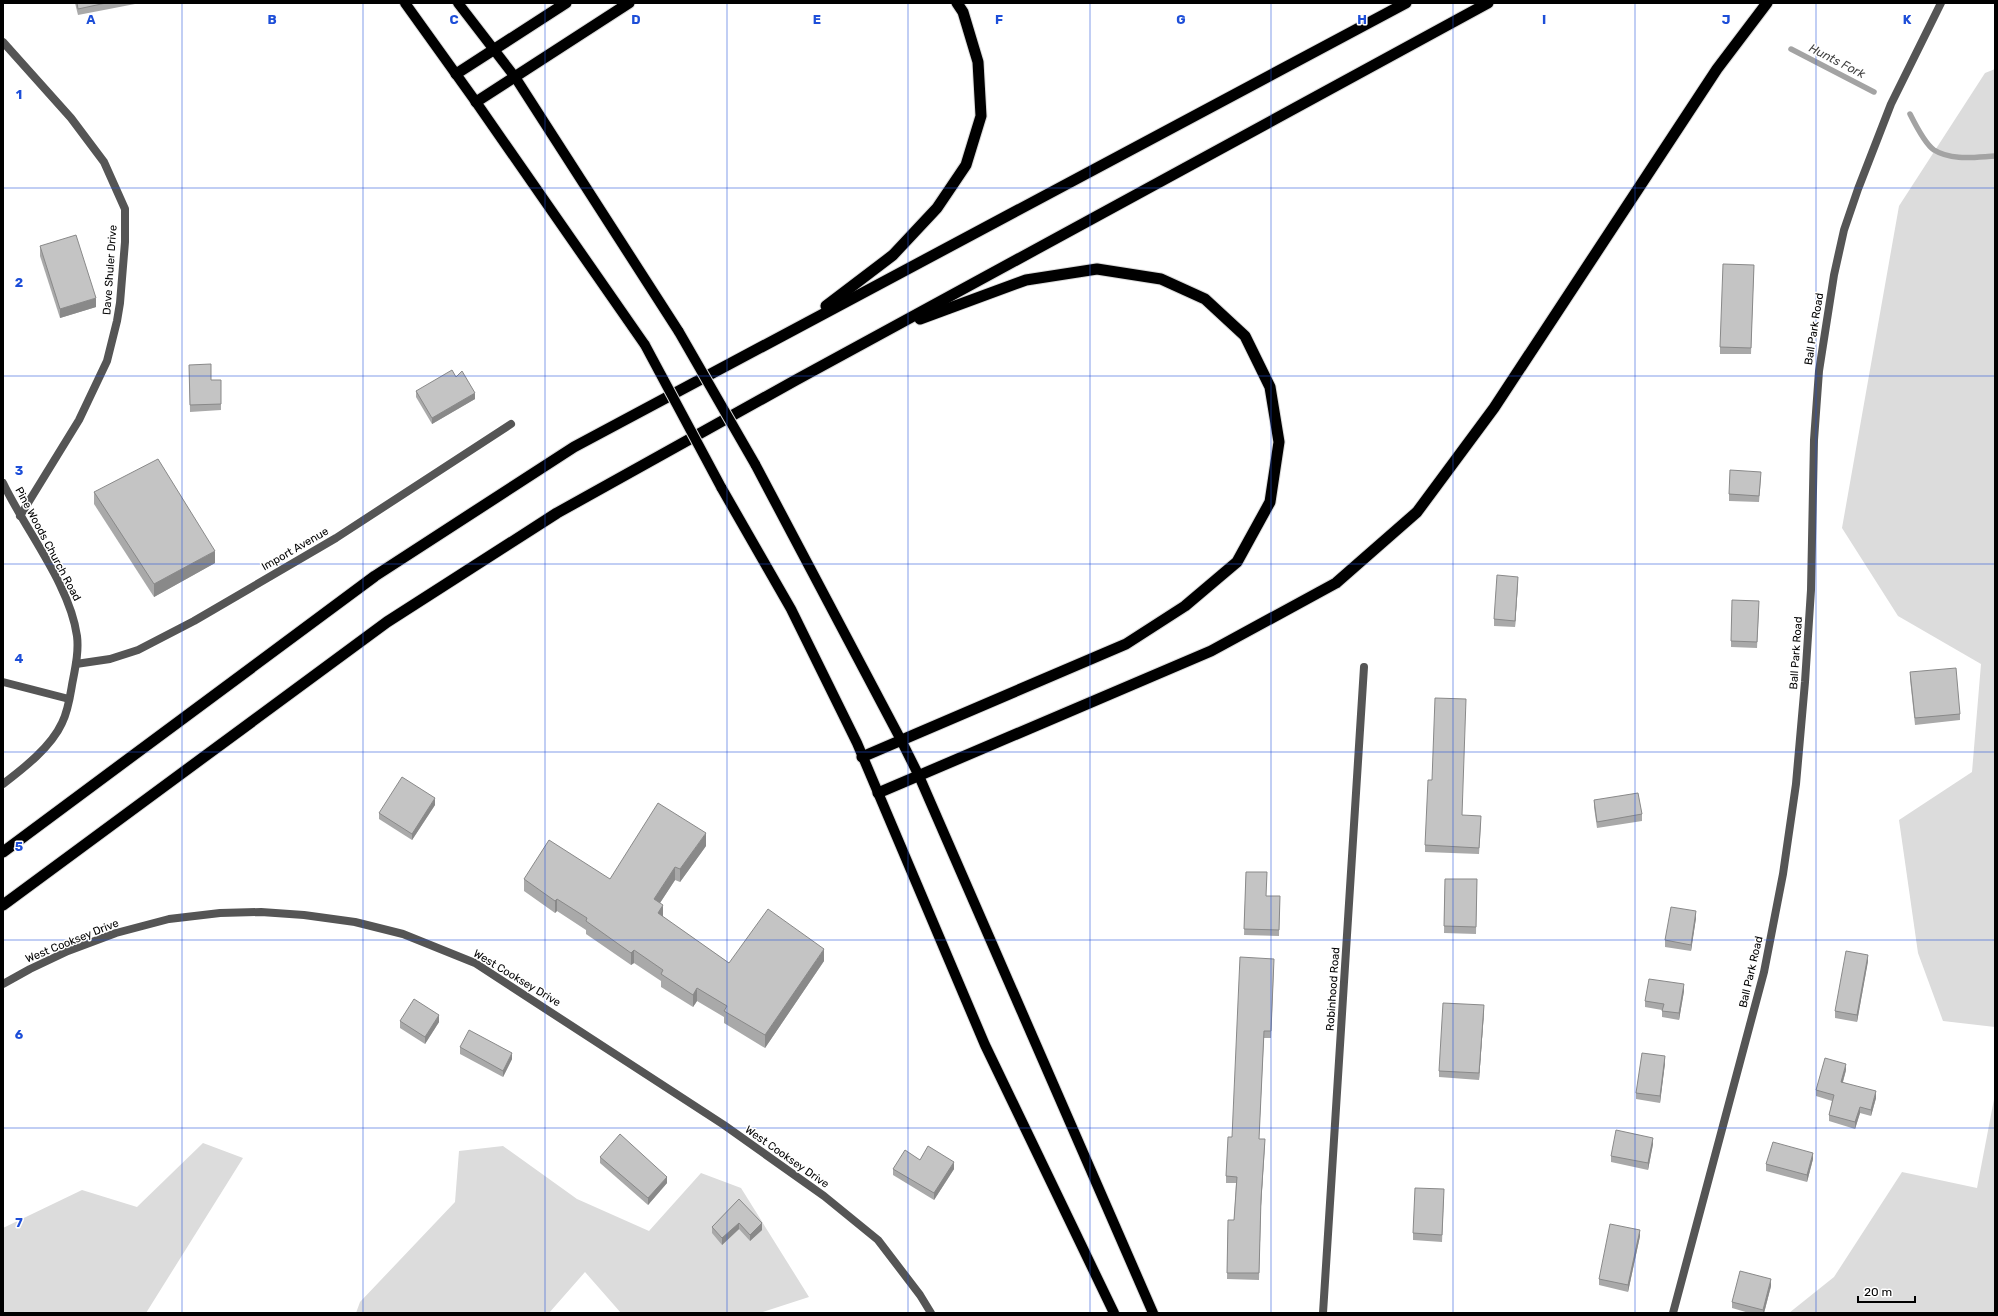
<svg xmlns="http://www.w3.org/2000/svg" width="1998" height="1316" font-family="Rubik,sans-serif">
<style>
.green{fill:#dcdcdc}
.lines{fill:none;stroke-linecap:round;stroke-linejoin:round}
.stream{stroke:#a3a3a3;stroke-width:5.5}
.primary-casing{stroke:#dbdbdb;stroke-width:12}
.trunk-casing{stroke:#dbdbdb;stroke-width:13}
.minor{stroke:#555;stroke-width:8}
.tertiary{stroke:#555;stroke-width:8}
.primary{stroke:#000;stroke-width:10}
.trunk{stroke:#000;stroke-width:11}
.primary-bridge-casing{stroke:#dbdbdb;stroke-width:12;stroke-linecap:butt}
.primary-bridge{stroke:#000;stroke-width:10}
.wall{fill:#a9a9a9}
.shaded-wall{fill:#898989}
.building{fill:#c4c4c4;stroke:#898989}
.grid{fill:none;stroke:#1d4ed8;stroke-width:1;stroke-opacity:0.55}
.labels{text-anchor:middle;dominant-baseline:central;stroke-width:3;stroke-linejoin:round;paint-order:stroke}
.street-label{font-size:11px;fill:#000;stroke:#fff}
.water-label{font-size:12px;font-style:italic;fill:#444;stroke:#fff}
.grid-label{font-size:13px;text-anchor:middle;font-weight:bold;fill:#1d4ed8;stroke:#fff;stroke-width:3;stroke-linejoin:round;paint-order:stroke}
</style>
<rect width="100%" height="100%" fill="#fff"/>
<g class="green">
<path d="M1995,69v958l-52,-6 -25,-68 -19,-133 73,-48 9,-108 -83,-48 -56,-88 57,-322 86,-133z"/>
<path d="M1995,1094v219h-206l45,-36 68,-105 75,16z"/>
<path d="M203,1143l40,15 -97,155h-143v-85l79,-38 55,17z"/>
<path d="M503,1146l74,53 72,32 52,-58 40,15 68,109 -49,16h-139l-36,-41 -36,41h-193l4,-11 95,-100 4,-51z"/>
</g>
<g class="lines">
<g class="stream">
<path d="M1791,49l83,43"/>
<path d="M1910,114c5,10 15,30 24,36 18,11 41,7 61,6"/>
</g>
<g class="primary-casing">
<g id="primary">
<path d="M405,3l71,99 169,243"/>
<path d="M458,3l57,74 164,255"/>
<path d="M755,464l146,276 18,36 234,537"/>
<path d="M721,487l70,122 66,134 128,302 129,268"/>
</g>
</g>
<g class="trunk-casing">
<g id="trunk">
<path d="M456,74l110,-71"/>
<path d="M476,102l153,-99"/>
<path d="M826,306l67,-51 44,-47 29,-43 15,-49 -3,-54 -15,-50 -6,-9"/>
<path d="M862,757l264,-113 59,-38 52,-44 33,-60 9,-60 -9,-55 -25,-51 -40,-37 -44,-20 -64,-10 -71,11 -106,39"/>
<path d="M878,793l333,-142 125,-68 81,-71 77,-104 223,-339 50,-66"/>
<path d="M3,852l372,-276 199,-129 832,-444"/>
<path d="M3,905l384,-283 170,-109 239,-133 692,-377"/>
</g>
</g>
<g class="minor">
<path d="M3,42l68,76 33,44 21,47v33l-5,61 -3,18 -10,40 -28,59 -59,96"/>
<path d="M3,483c23,48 67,102 74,153 2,16 -2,33 -5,49 -2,12 -4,26 -10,38 -11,24 -38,45 -59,61"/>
<path d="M76,664l34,-5 28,-9 56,-29 142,-83 175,-114"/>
<path d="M3,682l66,17"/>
<path d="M1323,1313l41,-646"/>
<path d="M1673,1313l91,-341 19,-98 13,-90 9,-102 6,-92 3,-150 5,-69 15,-96 10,-45 14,-41 33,-85 50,-101"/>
</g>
<path class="tertiary" d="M3,984l27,-15 38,-18 48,-18 53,-14 51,-6 41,-1 43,3 51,7 48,12 72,29 249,162 100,71 54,44 42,55 11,18"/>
<use href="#primary" class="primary"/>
<use href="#trunk" class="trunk"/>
<g class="primary-bridge-casing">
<g id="primary-bridge">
<path d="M679,332l76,132"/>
<path d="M645,345l76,142"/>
</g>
</g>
<use href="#primary-bridge" class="primary-bridge"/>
</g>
<g class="wall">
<path d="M75,3h60v1l-57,11z"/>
<path d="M40,246l56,61 -36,11 -20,-62z"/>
<path d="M1754,265l-3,89h-31v-7z"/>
<path d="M189,365l22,15h10v30l-31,2z"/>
<path d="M456,377l19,22 -43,25 -16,-27v-6z"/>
<path d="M1761,478l-2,24 -30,-1v-7z"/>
<path d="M94,492l121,71 -61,34 -60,-93z"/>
<path d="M1518,583l-3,44 -21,-1v-7z"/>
<path d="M1759,608l-2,40 -26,-1v-6z"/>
<path d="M1910,672l50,42v6l-45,5 -5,-46z"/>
<path d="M1594,800l48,14v7l-45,7 -3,-21z"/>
<path d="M435,805l-23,35 -33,-21v-6z"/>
<path d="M1462,815l19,8 -2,31 -54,-2v-7z"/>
<path d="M706,846l-26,36 -5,-2 -15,23 3,14 66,46 95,-2 -59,87 -41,-25v-6l-27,-16 -4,6 -32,-20v-6l-27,-18 -3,2 -45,-31v-4l-29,-19 -2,2 -31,-22v-12h86z"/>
<path d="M1246,872l20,24h14l-1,40 -35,-1z"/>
<path d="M1445,879h32l-1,55 -32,-1z"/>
<path d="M1696,918l-5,33 -26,-4v-7z"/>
<path d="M1868,961l-11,61 -22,-4v-7z"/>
<path d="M1274,965l-3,73h-7l-5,101 6,6 -4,61 -2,74 -32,-1 1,-59h6l2,-37h-10v-7l6,-39z"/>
<path d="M1684,991l-5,29 -17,-3v-7l-17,-3v-6z"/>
<path d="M1484,1012l-5,68 -40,-3v-6z"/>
<path d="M400,1021l39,1 -14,22 -25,-16z"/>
<path d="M460,1047l52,12 -9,18 -43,-23z"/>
<path d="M1665,1063l-5,40 -24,-4v-6z"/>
<path d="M1846,1070l-3,12 33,16 -5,18 -11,-3 -5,16 -26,-8v-6l3,-14 -16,-5v-6z"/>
<path d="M1653,1144l-5,26 -37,-8v-6z"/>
<path d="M600,1157l67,26 -19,22 -48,-42z"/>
<path d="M1813,1159l-6,23 -41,-11v-7z"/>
<path d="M920,1160l34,9 -20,31 -41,-25v-6z"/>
<path d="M1444,1196l-2,46 -29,-2v-7z"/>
<path d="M739,1199l23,31 -12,11 -11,-12 -17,16 -10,-12v-6z"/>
<path d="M1640,1236l-12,56 -29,-7v-6z"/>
<path d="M1771,1286l-7,27h-15l-17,-5v-6z"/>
</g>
<g class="shaded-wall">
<path d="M96,298v9l-36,11v-9z"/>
<path d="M475,393v6l-43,25v-6z"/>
<path d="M215,551v12l-61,34v-13z"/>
<path d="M1518,577v6l-3,44v-6z"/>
<path d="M435,798v7l-23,35v-6z"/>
<path d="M706,833v13l-26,36v-13z"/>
<path d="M675,867v13l-21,32v-13z"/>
<path d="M557,899v12l-2,2v-12z"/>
<path d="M663,905v13l-5,-5z"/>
<path d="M1696,911v7l-5,33v-6z"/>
<path d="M824,949v12l-59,87v-13z"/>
<path d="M634,950v13l-3,2v-12z"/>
<path d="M1868,955v6l-11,61v-7z"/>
<path d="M1684,984v7l-5,29v-7z"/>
<path d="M697,988v13l-4,6v-12z"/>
<path d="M1484,1005v7l-5,68v-7z"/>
<path d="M439,1015v7l-14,22v-7z"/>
<path d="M512,1053v6l-9,18v-6z"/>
<path d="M1665,1056v7l-5,40v-7z"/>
<path d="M1846,1064v6l-5,18v-6z"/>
<path d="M1876,1091v7l-5,18v-6z"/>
<path d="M1860,1107v6l-5,16v-7z"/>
<path d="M1653,1138v6l-5,26v-7z"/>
<path d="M1265,1139l-4,67 -2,74 2,-81z"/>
<path d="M1813,1153v6l-6,23v-7z"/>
<path d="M954,1162v7l-20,31v-7z"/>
<path d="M667,1177v6l-19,22v-7z"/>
<path d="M739,1223v6l-17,16v-7z"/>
<path d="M762,1223v7l-12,11v-6z"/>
<path d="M1640,1230v6l-12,56v-7z"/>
<path d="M1771,1279v7l-7,27h-1v-3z"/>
</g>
<g class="building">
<path d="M77,3h29l-28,6z"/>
<path d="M76,235l20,63 -36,11 -20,-63z"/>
<path d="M1723,264l31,1 -3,83 -31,-1z"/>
<path d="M211,364v16h10v24l-31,1 -1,-40z"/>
<path d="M452,370l4,7 6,-6 13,22 -43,25 -16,-27z"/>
<path d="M158,459l57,92 -61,33 -60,-92z"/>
<path d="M1730,470l31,2 -2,24 -30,-2z"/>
<path d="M1497,575l21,2 -3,44 -21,-2z"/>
<path d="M1732,600l27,1 -2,41 -26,-1z"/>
<path d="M1956,668l4,46 -45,4 -5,-46z"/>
<path d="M1435,698l31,1 -4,116 19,1 -2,32 -54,-3 3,-65h4z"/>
<path d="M402,777l33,21 -23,36 -33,-21z"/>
<path d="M1638,793l4,21 -45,8 -3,-22z"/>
<path d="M658,803l48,30 -26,36 -5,-2 -21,32 9,6 -5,8 71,50 39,-54 56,40 -59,86 -41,-24 3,-5 -30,-18 -4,7 -32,-21 2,-4 -29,-20 -3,3 -45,-32 1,-3 -30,-19 -2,2 -31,-22 25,-39 61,39z"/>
<path d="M1246,872h21l-1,24h14l-1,34 -35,-1z"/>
<path d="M1445,879h32l-1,48 -32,-1z"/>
<path d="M1671,907l25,4 -5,34 -26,-5z"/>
<path d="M1846,951l22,4 -11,60 -22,-4z"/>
<path d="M1240,957l34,2 -3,72h-7l-5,108h6l-4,60 -2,74h-32l1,-53h6l3,-43 -11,-1 2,-39h4z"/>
<path d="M1649,979l35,5 -5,29 -17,-2 2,-7 -19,-3z"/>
<path d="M414,999l25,16 -14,22 -25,-16z"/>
<path d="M1443,1003l41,2 -5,68 -40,-2z"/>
<path d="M469,1030l43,23 -9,18 -43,-24z"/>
<path d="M1642,1053l23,3 -5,40 -24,-3z"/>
<path d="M1825,1058l21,6 -5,18 35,9 -5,19 -11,-3 -5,15 -26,-7 5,-20 -18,-5z"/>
<path d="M1616,1130l37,8 -5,25 -37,-7z"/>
<path d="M620,1134l47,43 -19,21 -48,-41z"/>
<path d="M1773,1142l40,11 -6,22 -41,-11z"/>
<path d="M928,1146l26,16 -20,31 -41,-24 12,-19 15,10z"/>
<path d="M1415,1188l29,1 -2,46 -29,-2z"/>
<path d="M739,1199l23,24 -12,12 -11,-12 -17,15 -10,-11z"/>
<path d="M1610,1224l30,6 -12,55 -29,-6z"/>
<path d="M1740,1271l31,8 -8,31 -31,-8z"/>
</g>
<path class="grid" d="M182,3v1310M363,3v1310M545,3v1310M727,3v1310M908,3v1310M1090,3v1310M1271,3v1310M1453,3v1310M1635,3v1310M1816,3v1310M3,188h1992M3,376h1992M3,564h1992M3,752h1992M3,940h1992M3,1128h1992"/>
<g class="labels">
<g class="street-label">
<text transform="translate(110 270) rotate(-86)">Dave Shuler Drive</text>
<text transform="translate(1814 329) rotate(-81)">Ball Park Road</text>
<text transform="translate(48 544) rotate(62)">Pine Woods Church Road</text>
<text transform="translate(295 549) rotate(-30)">Import Avenue</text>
<text transform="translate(1796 653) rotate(-86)">Ball Park Road</text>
<text transform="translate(72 941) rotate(-22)">West Cooksey Drive</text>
<text transform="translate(1751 972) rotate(-77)">Ball Park Road</text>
<text transform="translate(517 978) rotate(31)">West Cooksey Drive</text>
<text transform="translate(1333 989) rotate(-86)">Robinhood Road</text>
<text transform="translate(787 1157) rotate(35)">West Cooksey Drive</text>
</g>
<g class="water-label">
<text transform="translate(1837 61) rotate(27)">Hunts Fork</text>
</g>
</g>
<g class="grid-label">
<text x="91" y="24">A</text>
<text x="272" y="24">B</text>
<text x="454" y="24">C</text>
<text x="636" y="24">D</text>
<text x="817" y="24">E</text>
<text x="999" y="24">F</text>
<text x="1181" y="24">G</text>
<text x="1362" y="24">H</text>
<text x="1544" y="24">I</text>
<text x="1726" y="24">J</text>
<text x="1907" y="24">K</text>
<text x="19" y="99">1</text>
<text x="19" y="287">2</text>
<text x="19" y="475">3</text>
<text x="19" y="663">4</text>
<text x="19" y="851">5</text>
<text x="19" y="1039">6</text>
<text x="19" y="1227">7</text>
</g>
<rect width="1998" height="1316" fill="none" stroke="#000000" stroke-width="8"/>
<path d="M1858 1296v6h57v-6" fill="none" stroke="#000000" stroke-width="2"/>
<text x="1864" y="1296" font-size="12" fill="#000000" stroke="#ffffff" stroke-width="3" paint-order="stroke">20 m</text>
</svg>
